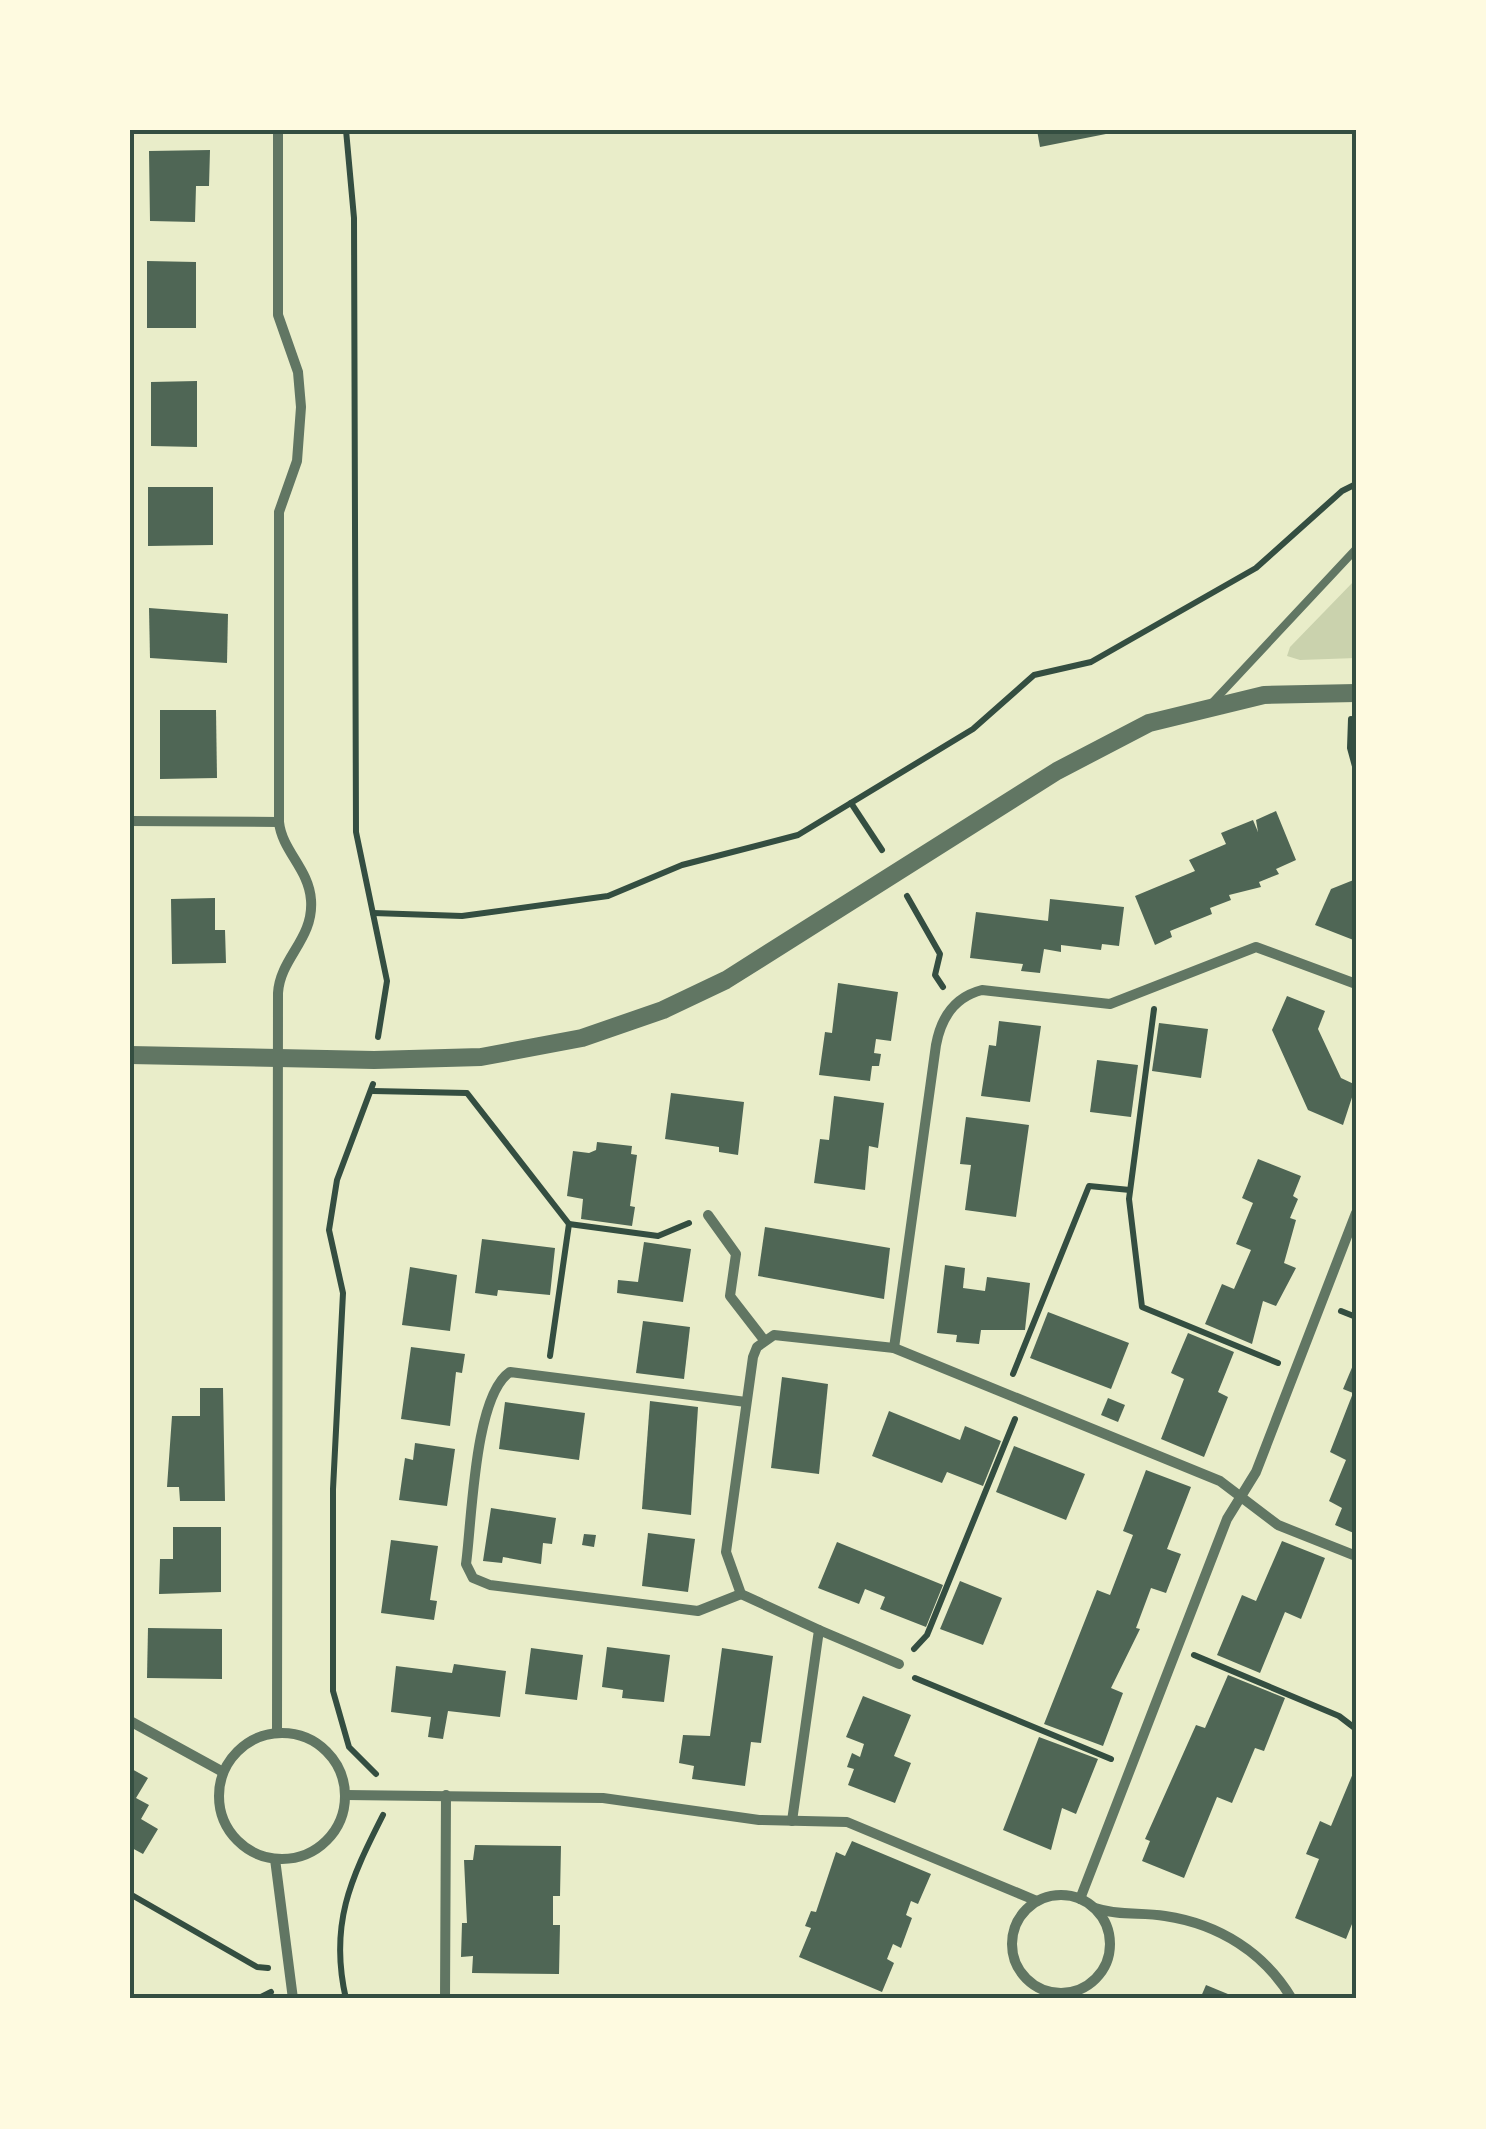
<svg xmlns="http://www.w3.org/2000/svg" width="1486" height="2129" font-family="'Nunito Sans',sans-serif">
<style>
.green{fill:#cad2ad}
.building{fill:#4f6655}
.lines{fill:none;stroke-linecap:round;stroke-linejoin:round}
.path{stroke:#344e41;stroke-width:6}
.service{stroke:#617663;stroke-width:8}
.minor{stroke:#617663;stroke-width:10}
.tertiary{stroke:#617663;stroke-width:18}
.neatline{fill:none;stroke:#344e41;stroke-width:4}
</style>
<rect width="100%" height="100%" fill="#e9edc9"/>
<path class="green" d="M1356,579v79l-56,2 -13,-4 3,-9z"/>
<g class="building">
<path d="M1037,130h79v2l-76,15z"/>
<path d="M210,150l-1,36h-13l-1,36 -45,-1 -1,-70z"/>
<path d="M147,261l49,1v66h-49z"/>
<path d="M197,381v66l-46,-1v-64z"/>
<path d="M148,487h65v58l-65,1z"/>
<path d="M149,608l79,6 -1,49 -77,-5z"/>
<path d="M160,710h56l1,68 -57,1z"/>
<path d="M1276,811l20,49 -20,9 3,5 -20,8 2,5 -32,8 2,5 -21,8 2,6 -42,17 2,6 -17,8 -20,-49 60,-25 -6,-11 37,-16 -5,-11 32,-13 5,12 -2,-12z"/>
<path d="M1356,879v62l-41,-16 16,-36z"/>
<path d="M215,898v32h10l1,33 -54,1 -1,-65z"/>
<path d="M1050,899l74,8 -5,39 -17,-2 -1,6 -40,-5v7l-17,-3 -4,24 -19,-2 2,-7 -53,-6 6,-46 72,9z"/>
<path d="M838,983l60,9 -7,49 -15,-2 -2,14 7,1 -2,12h-7l-2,15 -51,-6 6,-43 7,1z"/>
<path d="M1287,996l38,15 -7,18 23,49 15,7 -13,40 -35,-15 -36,-80z"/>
<path d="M999,1021l42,5 -11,76 -49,-6 8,-51 7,1z"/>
<path d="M1159,1023l49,6 -7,49 -49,-7z"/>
<path d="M1097,1060l41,5 -7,52 -41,-5z"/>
<path d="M671,1093l73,9 -6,53 -19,-3v-5l-54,-8z"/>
<path d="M834,1096l50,7 -6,45 -9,-2 -4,44 -51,-7 6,-44 9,1z"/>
<path d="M966,1117l63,8 -13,92 -51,-7 6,-45 -11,-1z"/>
<path d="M597,1142l35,4 -1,8 6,1 -7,51 5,1 -3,19 -51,-7 2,-20 -16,-3 6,-45 16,2 7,-3z"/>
<path d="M1258,1159l43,17 -8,20 5,3 -8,19 6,2 -12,43 12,5 -20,38 -13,-5 -11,43 -47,-20 17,-40 12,5 17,-39 -15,-6 17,-41 -11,-5z"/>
<path d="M765,1227l125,21 -6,51 -126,-23z"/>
<path d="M482,1239l73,9 -5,47 -52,-5 -1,6 -22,-3z"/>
<path d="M644,1242l47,7 -8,53 -66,-9 1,-13 20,2z"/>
<path d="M945,1265l20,3 -2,20 22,3 2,-14 43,6 -5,47h-44l-2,14 -23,-2 1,-7 -20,-2z"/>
<path d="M410,1267l47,8 -7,56 -48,-6z"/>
<path d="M1048,1312l81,31 -18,46 -81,-31z"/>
<path d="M643,1321l47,6 -6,52 -48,-6z"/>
<path d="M1188,1333l46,19 -16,40 10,5 -24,60 -43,-18 23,-60 -13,-6z"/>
<path d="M411,1347l54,7 -3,19 -6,-1 -6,54 -49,-7z"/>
<path d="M1356,1358v176l-21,-9 7,-17 -13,-7 17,-41 -16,-8 23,-59 -10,-4z"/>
<path d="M782,1377l46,7 -9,90 -48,-6z"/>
<path d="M200,1388h23l2,113h-45l-1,-14h-12l5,-71h28z"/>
<path d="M1108,1398l17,7 -7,17 -17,-7z"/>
<path d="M650,1401l48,6 -7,108 -49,-6z"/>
<path d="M505,1402l80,11 -6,47 -80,-11z"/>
<path d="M889,1411l71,29 5,-14 36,15 -18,45 -36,-14 -5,11 -70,-27z"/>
<path d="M415,1443l40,6 -8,57 -48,-6 6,-42 8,2z"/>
<path d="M1014,1446l71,28 -19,46 -70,-28z"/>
<path d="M1146,1470l45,17 -24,62 14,5 -15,39 -15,-5 -15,40 4,1 -29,59 12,5 -20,53 -59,-22 53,-134 13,5 23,-60 -10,-4z"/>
<path d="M491,1508l65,10 -4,26 -9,-1 -2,21 -38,-7 -1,6 -19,-2z"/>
<path d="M173,1527h48v65l-62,2 1,-35h13z"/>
<path d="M648,1533l47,6 -7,53 -46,-6z"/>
<path d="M584,1534l12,1 -2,12 -12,-2z"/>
<path d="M391,1540l47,6 -8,54 7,1 -3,19 -53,-7z"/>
<path d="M1282,1541l43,17 -24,61 -16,-7 -25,61 -43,-18 25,-60 14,6z"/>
<path d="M837,1542l106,43 -17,42 -46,-18 5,-12 -20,-8 -6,15 -41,-16z"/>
<path d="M960,1581l42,17 -19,47 -43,-16z"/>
<path d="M148,1628l74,1v50l-75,-1z"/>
<path d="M607,1647l63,8 -6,47 -42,-4 1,-8 -21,-3z"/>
<path d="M531,1648l52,7 -6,45 -52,-6z"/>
<path d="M722,1648l51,8 -12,87 -10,-1 -6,44 -53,-7 2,-13 -15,-3 4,-28 27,1z"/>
<path d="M454,1664l52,7 -6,46 -52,-6 -5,28 -15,-2 3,-20 -40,-5 5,-46 56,7z"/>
<path d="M1228,1675l57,23 -21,53 -9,-3 -23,55 -15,-6 -33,81 -42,-17 8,-20 -5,-2 51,-114 9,3z"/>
<path d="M863,1696l48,19 -17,41 17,7 -16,40 -47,-18 6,-16 -7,-2 5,-14 8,4 4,-13 -18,-7z"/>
<path d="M1039,1737l59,22 -22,55 -14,-6 -11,42 -48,-20z"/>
<path d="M1356,1766v148l-10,25 -51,-21 24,-59 -13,-5 14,-33 11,5z"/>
<path d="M130,1768l18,10 -12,20 13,7 -8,14 17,10 -15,25 -13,-7z"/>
<path d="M852,1841l79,33 -13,30 -7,-3 -5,14 6,3 -11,30 -8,-4 -6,15 7,4 -12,29 -83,-35 12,-29 -6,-2 6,-15 5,1 20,-60 9,4z"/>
<path d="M475,1845l86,1 -1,50h-7v29h7l-1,49 -87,-1 1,-17 -12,1 1,-34h5l-3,-63h9z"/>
<path d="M1206,1985l34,14h-40z"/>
</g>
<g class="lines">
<g class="path">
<path d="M346,130l8,88 2,614 31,149 -9,56"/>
<path d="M1351,719l-1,29 6,22"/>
<path d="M851,803l31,47"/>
<path d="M907,896l33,58 -5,21 8,12"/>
<path d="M373,913l89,3 146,-20 74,-31 116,-30 175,-106 61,-54 57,-13 165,-94 86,-77 14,-7"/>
<path d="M1154,1009l-25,190 13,108 136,56"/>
<path d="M373,1084l-36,96 -8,50 14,63 -10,196v202l16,56 27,27"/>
<path d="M373,1091l94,2 102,131 89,12 31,-13"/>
<path d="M1341,1311l15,6"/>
<path d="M550,1356l19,-132"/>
<path d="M1013,1374l76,-188 41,4"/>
<path d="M914,1649l13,-14 88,-216"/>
<path d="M1194,1655l145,61 17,13"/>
<path d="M915,1678l196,81"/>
<path d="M130,1894l127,73 11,1"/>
<path d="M1077,1991l4,8"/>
<path d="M257,1999l14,-7"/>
<path d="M346,1999c-17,-74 4,-119 37,-184"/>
</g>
<path class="service" d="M1212,703l144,-154"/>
<g class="minor">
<path d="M130,821l149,1"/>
<path d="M708,1215l28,39 -6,42 34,44"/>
<path d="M894,1348l326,133 58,44 78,31"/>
<path d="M741,1594l-43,17 -208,-26 -17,-7 -7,-14c6,-43 8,-168 44,-192l236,30"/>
<path d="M819,1630l80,34"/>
<path d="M130,1721l93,51"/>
<circle cx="282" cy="1796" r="63"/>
<path d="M277,1733l1,-740c2,-35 36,-54 33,-93 -2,-31 -29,-49 -32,-78v-310l18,-51 4,-54 -3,-35 -20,-57v-185"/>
<path d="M346,1795l257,3 156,22 88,2 190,79"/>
<path d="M792,1821l27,-191 -78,-36 -15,-42 27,-195 4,-10 17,-12 120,13 42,-303c5,-27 18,-48 46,-55l128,14 146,-57 100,37"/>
<path d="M275,1859l18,140"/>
<circle cx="1061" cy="1944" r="49"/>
<path d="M1080,1899l147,-380 29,-47 100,-259"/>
<path d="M1095,1908c24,8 46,4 70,8 54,8 100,37 127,83"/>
<path d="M445,1999l1,-204"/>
</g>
<path class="tertiary" d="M130,1055l244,5 107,-3 101,-19 81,-28 63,-30 331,-209 92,-48 115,-28 92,-2"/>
</g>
<rect width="1486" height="2129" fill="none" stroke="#fefae0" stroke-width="265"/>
<rect x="132" y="132" width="1222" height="1864" class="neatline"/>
</svg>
